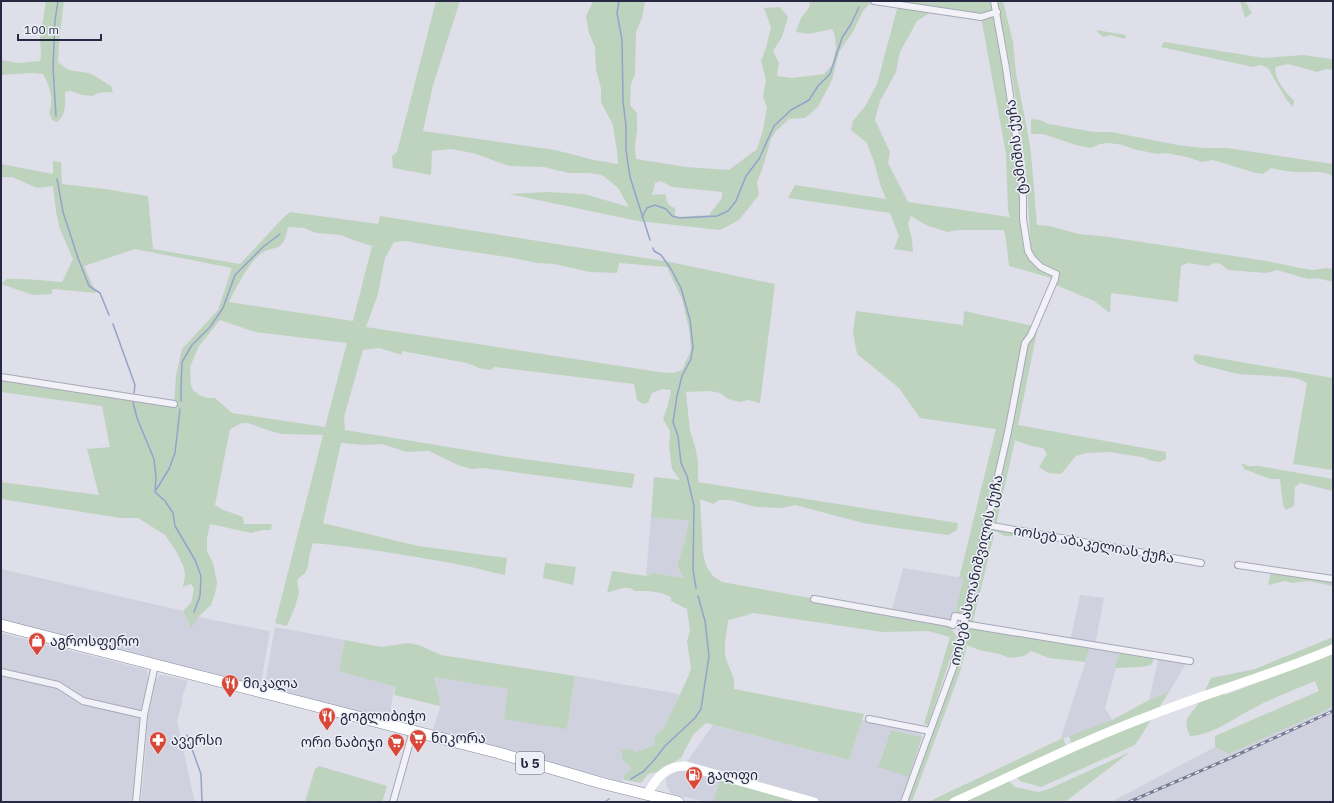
<svg xmlns="http://www.w3.org/2000/svg" width="1334" height="803" font-family="'IBM Plex Sans','Noto Sans Georgian',sans-serif">
<style>
.built{fill:#cfd1de}
.green{fill:#bed3be;fill-rule:evenodd}
.lines{fill:none;stroke-linecap:round;stroke-linejoin:round}
.stream{stroke:#95a2cc;stroke-width:1.5}
.street-casing{stroke:#a7a8b7;stroke-width:8}
.highway-casing{stroke:#8488a0;stroke-width:12}
.street{stroke:#f1f1f7;stroke-width:6}
.secondary{stroke:#fff;stroke-width:9}
.highway{stroke:#fff;stroke-width:11}
.rail-casing{stroke:#767a93;stroke-width:3}
.rail{stroke:#edeff6;stroke-width:1.5;stroke-dasharray:4.5;stroke-linecap:butt}
.labels{text-anchor:middle;dominant-baseline:central;stroke-width:3;stroke-linejoin:round;paint-order:stroke}
.shield{fill:#edeff6;stroke:#626477;stroke-width:1}
.shield-label{font-size:13px;font-weight:bold;fill:#262941}
.street-label{font-size:14px;fill:#262941;stroke:#edeff6}
.poi-label{font-size:14px;fill:#262941;stroke:#edeff6;text-anchor:start}
</style>
<rect width="100%" height="100%" fill="#dedfe9"/>
<g class="built">
<path d="M651,517l38,4 -6,26 -6,19 4,6 2,6 -30,-5 -7,3z"/>
<path d="M903,568l60,10 -10,47 -62,-12z"/>
<path d="M1,569l182,42 8,17 7,-11 72,14 -10,57 -259,-68z"/>
<path d="M1080,595l24,3 -9,47 26,4 -16,59 7,12 -52,20 31,-95 -21,-4z"/>
<path d="M275,627l70,13 -5,31 54,16 -5,34 -125,-32z"/>
<path d="M1,633l146,37 1,9 -6,33 -8,90h-133z"/>
<path d="M1159,656l29,4 -19,32 -20,8z"/>
<path d="M160,675h4l24,6 -7,18 2,1 -6,21 17,78v3h-53l5,-53 1,-36 5,-29z"/>
<path d="M575,676l104,18 -6,16 -9,18 -10,8 1,9 -19,7 -7,-4v17l2,5 -7,5 -1,7 -191,-50 8,-24 -1,-12 -5,-19 74,12 59,40z"/>
<path d="M1333,707v95h-222l104,-55 14,7z"/>
<path d="M862,720l58,11 2,6 -31,-7 -13,36 31,11 -9,25h-79l-134,-40 26,-37 136,35z"/>
<path d="M677,770h16l27,9 -7,23h-7l-34,-8 -5,-7 -1,-9z"/>
</g>
<g class="green">
<path d="M46,1h18l-5,41 -1,20c14,13 18,7 33,12 7,3 14,9 20,12l2,6 -15,1 -5,3 -11,-1 -11,-4 -6,1c0,12 2,22 -8,30l-5,-2 -3,-8c6,-12 0,-27 -6,-38l-11,-1 -31,2v-15l17,3 22,-2 1,-4 -1,-19z"/>
<path d="M436,1h24l-27,84 -10,46 132,19 39,10 24,4 -1,-12 -4,-27 -12,-23v-14l-5,-18 -1,-23 -6,-14 -3,-17 7,-15h52l-3,17 -6,14 -1,43 -4,9 -1,21 7,8v18l-2,14 1,14 50,8 43,3 28,-21 6,-19 4,-22 -4,-12 3,-16 -5,-19 5,-13 5,-21 -7,-19 16,-1 8,10 -6,20 -9,14 6,12 -2,13 15,2 32,-4 8,-9 4,-17 -1,-12 -3,-7 -24,5 -12,-2 5,-14 8,-10 1,-7h62l-9,10 -9,19 -15,22 -7,28 -14,27 -13,11 -16,1 -13,12 -5,8 -9,31 -5,12 2,13 -20,25 -19,10 -82,-9 -129,-27 37,-2 38,2 45,13 -11,-19 -16,-13 -13,-2h-20l-25,-6 -35,-1 -36,-13 -22,-4 -19,2 -1,24 -38,-7 -1,-12 5,-4zM661,181l11,6 50,5v6l-13,17 -34,2v-9c-8,-2 -8,-7 -10,-14l-13,1 3,-12z"/>
<path d="M900,1h92l14,67 17,151 9,39 24,16 -1,5 -46,-13 -3,-26 -2,-10h-46l-11,2 -21,-7 -15,-9 -3,8 4,15 1,13 -19,-3 5,-13 -9,-23 -102,-15 7,-13 91,14 -6,-15 -6,-22 -7,-19 -16,-13 2,-9 13,-16 11,-21 21,-79 35,6 -16,10 -17,31 -4,20 -16,29 -5,19 15,32 -2,11 20,39 102,15 -2,-7 -2,-56 -25,-137 -81,-15z"/>
<path d="M997,1h6l10,41 3,31 11,56 4,24 6,72 12,1 30,8 30,3 157,24 34,7 13,2 14,-2 6,1v13l-16,-4 -9,1 -31,-9 -11,3 -38,-3 -7,-6 -6,-1 -7,3 -20,-3 -7,3 -3,36 -67,-9 -1,20 -16,-12 -38,-16 2,-6 -27,-28 -5,-78 -6,-46 -9,-56z"/>
<path d="M1240,1h5l7,12 -7,5z"/>
<path d="M1096,30l30,5 -1,4 -14,-4 -8,2z"/>
<path d="M1164,42l100,16 39,-3 29,4 1,1v10l-7,-1 -9,3 -29,-8 -13,3c0,14 10,24 19,34l-1,6 -7,-8 -18,-31 -8,-3 -7,2 -92,-20z"/>
<path d="M1031,119l9,1 9,4 45,8h17l67,13 25,3h24l106,16v12c-12,-6 -22,-3 -34,-4 -10,0 -19,-2 -28,-4l-8,6 -7,-1 -43,-13 -11,2 -15,-5 -21,-4 -9,1 -24,-5 -10,-4 -14,-2 -9,1 -9,4 -15,-3 -33,-11h-12z"/>
<path d="M53,161l8,1 1,22 43,5 43,7 5,53 87,15 44,-47 6,-5 88,12 2,-8 290,46 105,22 -15,119 -11,-3 -10,2 -11,-3 -8,-6 -10,-2 -24,1 4,39 5,15 3,16v20l260,41 -1,7 -9,5 -52,-7 -33,-5 -68,-18 -13,3 -26,-1 -26,-7h-11l-6,4 -13,-5 3,54 3,13 7,10 9,6 226,41 5,2 -1,4 5,9 -29,87 -4,-1 26,-87 -22,-6 -45,1 -130,-19 -9,3 -16,4c-1,13 -5,26 -2,38 3,11 10,20 8,31l130,25 -15,46 -143,-37 -13,12 -12,23 -24,14 -9,2 -7,9 -17,-3v-5l7,-6 -2,-4 -6,-4 -2,-11 8,-2 7,4 19,-7 -1,-9 10,-8 24,-51 3,-9 -4,-27 3,-10 -3,-22 -16,-8v-4l-10,-4 -13,-2h-13l-5,-3h-8l-15,5 5,-22 34,5 7,-3 30,5 -2,-6 -4,-6 6,-19 6,-26 -38,-4 3,-40 26,3 -8,-11 -3,-22 1,-16 -7,-12 5,-14 3,-15 -9,-1 -10,4 -4,10 -5,1 -6,-4 -3,-16 -139,-17 -5,3 -11,-2 -12,-5 -65,-12v4l-23,-7 -16,2 -19,67 1,13 164,27 126,17 -3,14 -149,-20 -12,1 -13,-4 -29,-14 -22,1 -25,-8 -17,1 -24,-2 -18,80 95,23 89,12 -2,17c-14,-2 -26,-7 -39,-9 -51,-10 -101,-18 -153,-23l-3,10 -2,13 -3,7 -8,7 2,12 -4,15 -8,19 -12,-3 48,-188 -41,-1 -15,-4 -19,-7h-6l-12,6 -15,76 6,4 22,8 1,7h28l-1,6h-8l-12,3 -41,-9 -3,14v13l6,12 4,20 -2,11 -4,11 -11,10 -9,13 -8,-17 8,-8 3,-14 -3,-5 -8,3 2,-11 -1,-8 -8,-17 -11,-16 -27,-17h-17l-120,-19v-17l98,13 -12,-46 23,-2 -8,-41 -101,-14v-15l173,27 2,-28 6,-27 36,-39 14,-42 -97,-19 -51,17 12,27 -44,-4v5l-19,1 -32,-11 6,-5c18,-1 36,2 55,3l11,-23 -13,-30 -4,-17 -3,-26 -16,2 -25,-11h-11v-13l52,10zM288,227l16,1 12,5 25,2 15,6 16,5 -19,75 -124,-19c8,-16 16,-32 28,-45 15,-15 26,0 31,-30zM406,241l39,7 69,10 22,5 18,1 36,8 27,1 2,-10 48,4 15,32 7,30 2,21 -9,20 -8,3 -15,-1 -293,-45 12,-33 7,-36 9,-16zM220,320l35,12 92,11 -22,84 -93,-14 -17,-15h-8l-8,-3 -6,-5 -2,-5 -1,-18 9,-21z"/>
<path d="M856,311l107,14 1,-14 74,16 -20,98 148,27v7l-6,3 -8,-1 -10,-4 -33,-5 -23,1 -10,3 -15,18 -13,-1 -9,-6 8,-13 -4,-6 -12,-2 -16,-6 -19,86 31,6 -11,4h-11l-10,-5 -23,94 119,20 -6,17 -36,-4 -18,-7 -7,5 -14,2 -11,-4 -20,-4 -12,-5 -7,27 -48,130h-7l28,-73 31,-105 1,-6 -10,-2 8,-38h-4l37,-149 -76,-11 -21,-30 -42,-34 -4,-22z"/>
<path d="M1195,354l138,24v92l-40,-6 14,-81 -8,-4 -12,-2 -49,-3 -40,-10 -5,-5z"/>
<path d="M1241,463l7,3h11l74,13v12l-33,-8 -5,4 -1,19 -8,4 -3,-5 -3,-26h-10l-26,-10z"/>
<path d="M545,563l31,4 -3,18 -30,-7z"/>
<path d="M1271,572l62,9v5l-24,-5 -17,2 -7,-2 -17,4z"/>
<path d="M1333,637v7l-42,18 -70,25 4,8 108,-42v54l-104,47 -14,-7v-11l104,-45 -4,-10c-21,9 -43,17 -63,28 -17,9 -42,27 -62,27 -9,-20 1,-19 9,-34 5,-8 8,-16 12,-24l44,-9z"/>
<path d="M345,640l36,7 27,-4 11,2 22,10 134,21 -8,53 -63,-10 4,-30 -74,-12 5,19 1,10 -46,-11 1,-8 -56,-16z"/>
<path d="M1121,649l31,6 1,6 -2,4 -10,2 -26,1z"/>
<path d="M1169,692l-34,53 -94,42 -21,-6 -3,-4 55,-32 -3,-9 43,-16 37,-20z"/>
<path d="M891,730l31,7 -13,40 -31,-10z"/>
<path d="M1063,738l4,10 -119,54h-20z"/>
<path d="M1130,752l-65,50h-105l48,-22 7,7 24,5 10,-3z"/>
<path d="M319,766l68,20 -5,16h-77l10,-33z"/>
<path d="M720,779l81,23h-88z"/>
</g>
<g class="lines">
<g class="stream">
<path d="M619,1l-2,12 5,27 1,61 3,25v24l4,27 20,63"/>
<path d="M56,116l-3,-49 2,-47 3,-19"/>
<path d="M57,179l6,33 15,46 11,28 11,7 9,22"/>
<path d="M642,217l5,-9 8,-3 11,4 6,7 8,2 37,-2 11,-5 8,-10 10,-25 13,-17 15,-33 17,-16 18,-10 9,-14 12,-12 12,-36 9,-14 8,-17"/>
<path d="M653,248l1,3 7,4 10,14 10,19 9,32 3,26 -2,13 -9,17 -5,20 -4,26 5,14 3,27 6,13 7,30 -1,64 3,18"/>
<path d="M113,324l22,61 -1,8"/>
<path d="M181,401v-14l1,-25 10,-17 18,-18 13,-19 12,-33 28,-28 17,-13"/>
<path d="M133,402l4,16 17,41 2,18 -1,15 10,9 8,12 2,13 20,34 6,16 -1,20 -6,16"/>
<path d="M156,490l13,-21 6,-16 5,-44"/>
<path d="M187,735l14,39 1,28"/>
<path d="M631,779l13,-8 11,-12 10,-13 30,-28 6,-9 8,-53 -4,-35 -7,-25"/>
<path d="M605,802l4,-3"/>
</g>
<g class="street-casing">
<g id="street">
<path d="M874,1l107,16 16,-5"/>
<path d="M1,377l173,27"/>
<path d="M987,525l214,38"/>
<path d="M1238,565l95,14"/>
<path d="M814,599l134,24 5,2 2,-9 11,2"/>
<path d="M964,624l226,37"/>
<path d="M1,672l57,13 25,16 61,14"/>
<path d="M869,719l61,12"/>
<path d="M136,802l8,-87 11,-50"/>
<path d="M393,802l20,-71"/>
<path d="M904,802l49,-134 8,-31 47,-205 17,-89 6,-8 24,-56 1,-5 -15,-7 -9,-9 -4,-7 -5,-32v-20l-5,-49 -12,-82 -12,-67"/>
</g>
</g>
<g class="highway-casing">
<path id="highway" d="M1,625l412,106 86,22 102,30 77,19"/>
</g>
<use href="#street" class="street"/>
<g class="secondary">
<path d="M647,795c9,-17 19,-30 39,-29l128,36"/>
<path d="M954,802c66,-30 132,-63 200,-88 59,-23 121,-40 179,-65"/>
</g>
<use href="#highway" class="highway"/>
<g class="rail-casing">
<path id="rail" d="M1129,802l99,-43 105,-48"/>
</g>
<use href="#rail" class="rail"/>
</g>
<defs>
<g id="shop-pin" transform="scale(0.9)"><path d="M0 17L-7.5 6A9.5 9.5 0 1 1 7.5 6Z" fill="#d94738" stroke="#edeff6"/><path d="M-5-2.5h2.3a2.7 3.5 0 0 1 5.4 0H5L5.5 6h-11ZM-1.5-2.5h3a1.5 2.3 0 0 0-3 0Z" fill="#fff"/></g>
<g id="restaurant-pin" transform="scale(0.9)"><path d="M0 17L-7.5 6A9.5 9.5 0 1 1 7.5 6Z" fill="#d94738" stroke="#edeff6"/><path d="M-5-6h1v4h1v-4h1v4h1v-4h1v5L-1.5 .5V6h-2V.5L-5-1ZM5-6V6H3V1.5H1.5Q1.5-4 5-6Z" fill="#fff"/></g>
<g id="supermarket-pin" transform="scale(0.9)"><path d="M0 17L-7.5 6A9.5 9.5 0 1 1 7.5 6Z" fill="#d94738" stroke="#edeff6"/><path d="M-6-5.5h2.5l.6 2H6L4.5 2H-2.5L-4.4-4H-6ZM-1.5 3.2a1.3 1.3 0 1 0 .1 0ZM3 3.2a1.3 1.3 0 1 0 .1 0Z" fill="#fff"/></g>
<g id="pharmacy-pin" transform="scale(0.9)"><path d="M0 17L-7.5 6A9.5 9.5 0 1 1 7.5 6Z" fill="#d94738" stroke="#edeff6"/><path d="M-2-6h4v4h4v4h-4v4h-4v-4h-4v-4h4Z" fill="#fff"/></g>
<g id="fuel-pin" transform="scale(0.9)"><path d="M0 17L-7.5 6A9.5 9.5 0 1 1 7.5 6Z" fill="#d94738" stroke="#edeff6"/><path d="M-5.5-6h7V0h2V4h1.3V-2.5L3-4.5l.8-.8L6-3V5H2.5V1h-1V6h-7ZM-4.2-4.7v3.2H.2V-4.7Z" fill="#fff"/></g>
</defs>
<g fill-rule="evenodd">
<use href="#shop-pin" x="37" y="641"/>
<use href="#restaurant-pin" x="230" y="683"/>
<use href="#restaurant-pin" x="327" y="716"/>
<use href="#supermarket-pin" x="418" y="738"/>
<use href="#pharmacy-pin" x="158" y="740"/>
<use href="#supermarket-pin" x="396" y="742"/>
<use href="#fuel-pin" x="694" y="775"/>
</g>
<g class="labels">
<rect class="shield" x="516" y="752" width="28" height="22" rx="3"/>
<g class="shield-label">
<text x="530" y="763">ს 5</text>
</g>
<g class="street-label">
<text transform="translate(1016 147) rotate(-97)">ტამიშის ქუჩა</text>
<text transform="translate(1094 544) rotate(10)">იოსებ აბაკელიას ქუჩა</text>
<text transform="translate(976 570) rotate(-77)">იოსებ ასლანიშვილის ქუჩა</text>
</g>
<g class="poi-label">
<text x="50" y="641">აგროსფერო</text>
<text x="243" y="683">მიკალა</text>
<text x="340" y="716">გოგლიბიჭო</text>
<text x="431" y="738">ნიკორა</text>
<text x="171" y="740">ავერსი</text>
<text x="383" y="742" text-anchor="end">ორი ნაბიჯი</text>
<text x="707" y="775">გალფი</text>
</g>
</g>
<rect width="1334" height="803" fill="none" stroke="#262941" stroke-width="4"/>
<path d="M18 34v6h83v-6" fill="none" stroke="#262941" stroke-width="2"/>
<text x="24" y="34" font-size="12" fill="#262941" stroke="#edeff6" stroke-width="3" paint-order="stroke">100 m</text>
</svg>
